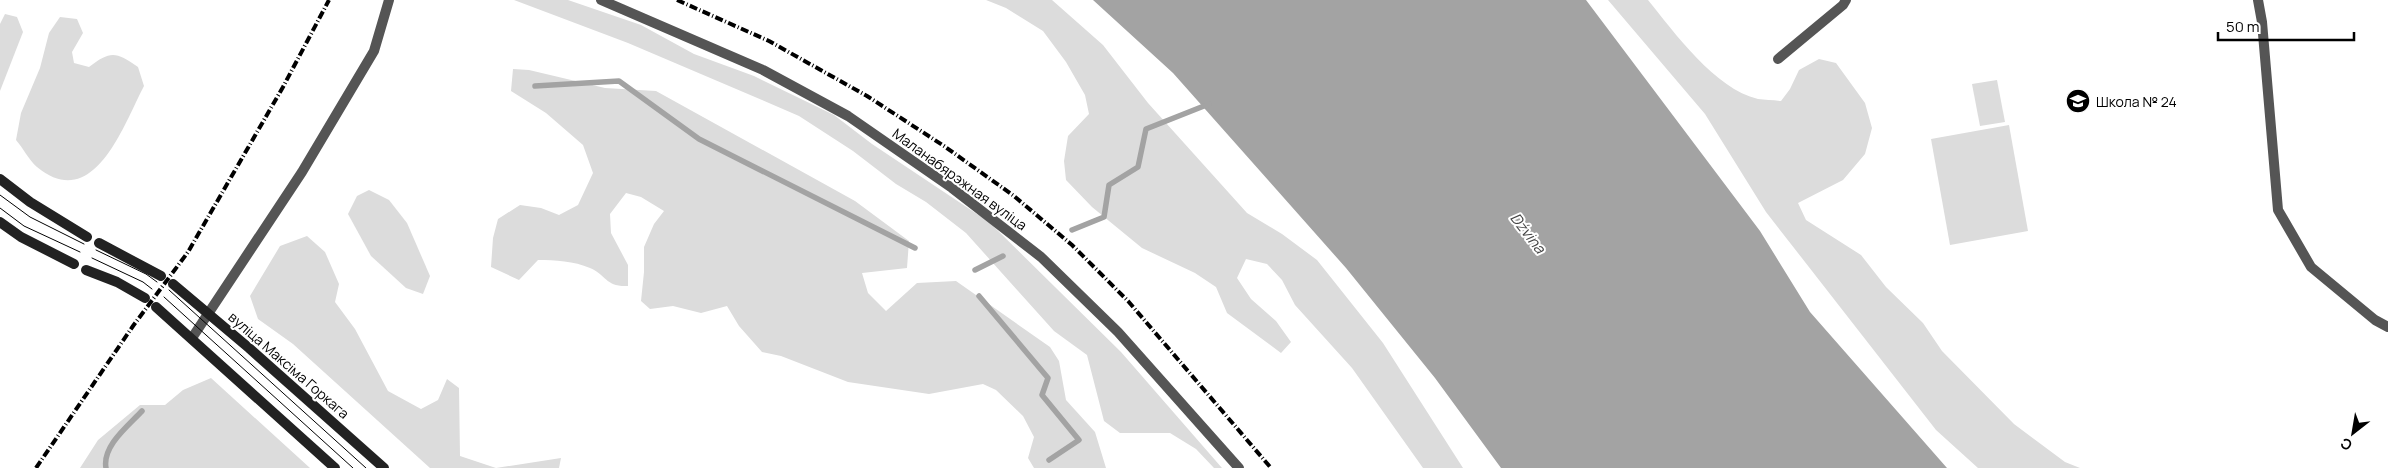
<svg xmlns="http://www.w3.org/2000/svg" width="2388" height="468" font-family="Manrope,sans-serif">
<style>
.green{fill:#dcdcdc}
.water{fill:#a3a3a3}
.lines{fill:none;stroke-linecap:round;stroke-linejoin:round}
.stream{stroke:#a3a3a3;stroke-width:5.5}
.street{stroke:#555;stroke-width:10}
.secondary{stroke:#222;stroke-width:10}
.tram{stroke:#000;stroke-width:1}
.rail{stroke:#000;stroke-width:4;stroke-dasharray:8 2.5 1 2.5;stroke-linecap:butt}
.labels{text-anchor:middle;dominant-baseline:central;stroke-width:4;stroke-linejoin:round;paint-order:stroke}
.poi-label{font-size:14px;fill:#000;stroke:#fff;text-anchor:start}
.street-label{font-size:14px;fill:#000;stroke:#fff}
.water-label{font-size:15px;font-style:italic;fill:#444;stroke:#fff}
</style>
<rect width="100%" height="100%" fill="#fff"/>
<g class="green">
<path d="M514,0h54l73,25 53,29 60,22 80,39 38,29 117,78 132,130 101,116h-8l-18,-19 -26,-16h-50l-16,-12 -17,-66 -33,-24 -88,-98 -40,-31 -30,-18 -43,-33 -54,-35 -37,-16 -134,-57z"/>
<path d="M986,0h66l51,45 45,58 99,110 35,21 35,26 66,83 80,125h-40l-71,-100 -57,-63 -13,-25 -15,-16 -21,-5 -9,19 14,21 25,22 15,21 -10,11 -54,-40 -11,-26 -21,-14 -53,-25 -50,-41 -26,-27 -2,-19 4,-25 21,-22 -4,-19 -19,-33 -23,-31 -37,-23z"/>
<path d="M1608,0h40c26,32 67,89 110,99 7,1 15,1 23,2l9,-12 9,-19 20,-11 17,4 29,40 7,25 -7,26 -22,26 -45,23 8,17 55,35 25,32 37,36 19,28 72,73 51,38 15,6h-102l-42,-38 -170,-218 -61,-98z"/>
<path d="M5,14l12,3 6,15 -23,59v-67z"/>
<path d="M60,17l17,2 6,14 -11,19 2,11 15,4c22,-17 27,-15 49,0l6,19c-20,38 -50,128 -107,81 -8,-7 -14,-19 -21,-27l5,-27 19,-45 9,-35z"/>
<path d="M513,69l16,1 76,18 51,3 199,110 54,40 -2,27 -45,5 6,20 18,18 31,-28 39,-2 94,66 9,14 7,39 29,32 11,36h-72l-6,-10 6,-21 -11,-21 -27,-26 -13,-6 -54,10 -81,-12 -67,-26 -19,-4 -23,-26 -12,-20 -26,7 -28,-7 -23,3 -9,-8 3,-29v-25l10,-23 10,-13 -23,-14 -15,-4 -16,21 1,19 17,32v21c-23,1 -21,-11 -38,-18 -16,-7 -35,-8 -52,-8l-19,20 -28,-13 2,-29 5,-19 22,-14 21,3 18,7 19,-10 15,-32 -10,-28 -37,-32 -35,-22z"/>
<path d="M1997,80l8,42 -25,4 -8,-42z"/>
<path d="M2009,125l19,106 -78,14 -19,-106z"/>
<path d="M369,190l20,10 18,23 23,53 -7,18 -17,-6 -35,-32 -23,-42 9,-18z"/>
<path d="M307,236l18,16 14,32 -4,18 20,27 33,62 33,18 17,-9 9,-21 12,9 1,68 36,12 65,-10 -2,10h-129l-137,-124 -35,-25 -8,-23 30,-50z"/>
<path d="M211,378l99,90h-230l18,-28 42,-35h25l18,-15z"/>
</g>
<path class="water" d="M1093,0h493l174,231 50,81 137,156h-446l-66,-90 -89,-110 -173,-195z"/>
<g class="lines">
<g class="stream">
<path d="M535,86l84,-5 80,58 216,109"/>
<path d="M1072,230l32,-13 5,-32 29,-18 8,-38 63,-25"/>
<path d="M975,270l28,-14"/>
<path d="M979,296l69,82 -6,17 37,45 -30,20"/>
<path d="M106,468c-4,-22 22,-42 36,-57"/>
</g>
<g class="street">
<path d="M601,0l162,70 85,46 104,72 89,69 77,75 121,136"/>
<path d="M2258,0l4,22 16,188 33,57 64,53 13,7"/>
<path d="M1778,59l65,-54 3,-5"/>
<path d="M192,338l110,-166 72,-121 15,-51"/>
</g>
<g class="secondary">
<path d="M0,179l30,23 57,35"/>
<path d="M0,222l21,15 53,27"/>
<path d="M99,243l62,33"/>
<path d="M86,270l31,12 28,16"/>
<path d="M173,284l76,64 135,120"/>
<path d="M156,307l179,161"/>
</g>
<g class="tram">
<path d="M0,195l30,22 54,27"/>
<path d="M0,208l24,18 56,26"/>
<path d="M96,250l50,24 11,8"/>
<path d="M92,258l51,24 9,7"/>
<path d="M169,290l197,178"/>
<path d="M164,297l189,171"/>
</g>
<g class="rail">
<path d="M677,0l92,41 98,55 77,50 70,50 58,49 56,56 143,167"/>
<path d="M36,468l97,-142 55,-74 95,-165 46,-87"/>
</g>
</g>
<defs>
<g id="school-disc" transform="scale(1.25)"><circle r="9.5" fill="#000" stroke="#fff"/><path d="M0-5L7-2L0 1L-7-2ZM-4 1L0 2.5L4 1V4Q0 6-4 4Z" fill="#fff"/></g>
</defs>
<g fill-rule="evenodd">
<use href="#school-disc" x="2078" y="101"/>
</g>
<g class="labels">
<g class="poi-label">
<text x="2096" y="101">Школа № 24</text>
</g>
<g class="street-label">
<text transform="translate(960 179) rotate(36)">Маланабярэжная вуліца</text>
<text transform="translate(289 365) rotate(41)">вуліца Максіма Горкага</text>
</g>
<g class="water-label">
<text transform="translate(1528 233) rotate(52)">Dźvina</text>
</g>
</g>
<g transform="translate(2353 433) rotate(211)" stroke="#ffffff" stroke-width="4" paint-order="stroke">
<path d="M0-4L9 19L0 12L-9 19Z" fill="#000000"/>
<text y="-8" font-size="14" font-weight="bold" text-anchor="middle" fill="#000000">С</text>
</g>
<path d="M2218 32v8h136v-8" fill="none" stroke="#000000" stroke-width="2.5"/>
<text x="2226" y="32" font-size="15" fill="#000000" stroke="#ffffff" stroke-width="4" paint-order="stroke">50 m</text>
</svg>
